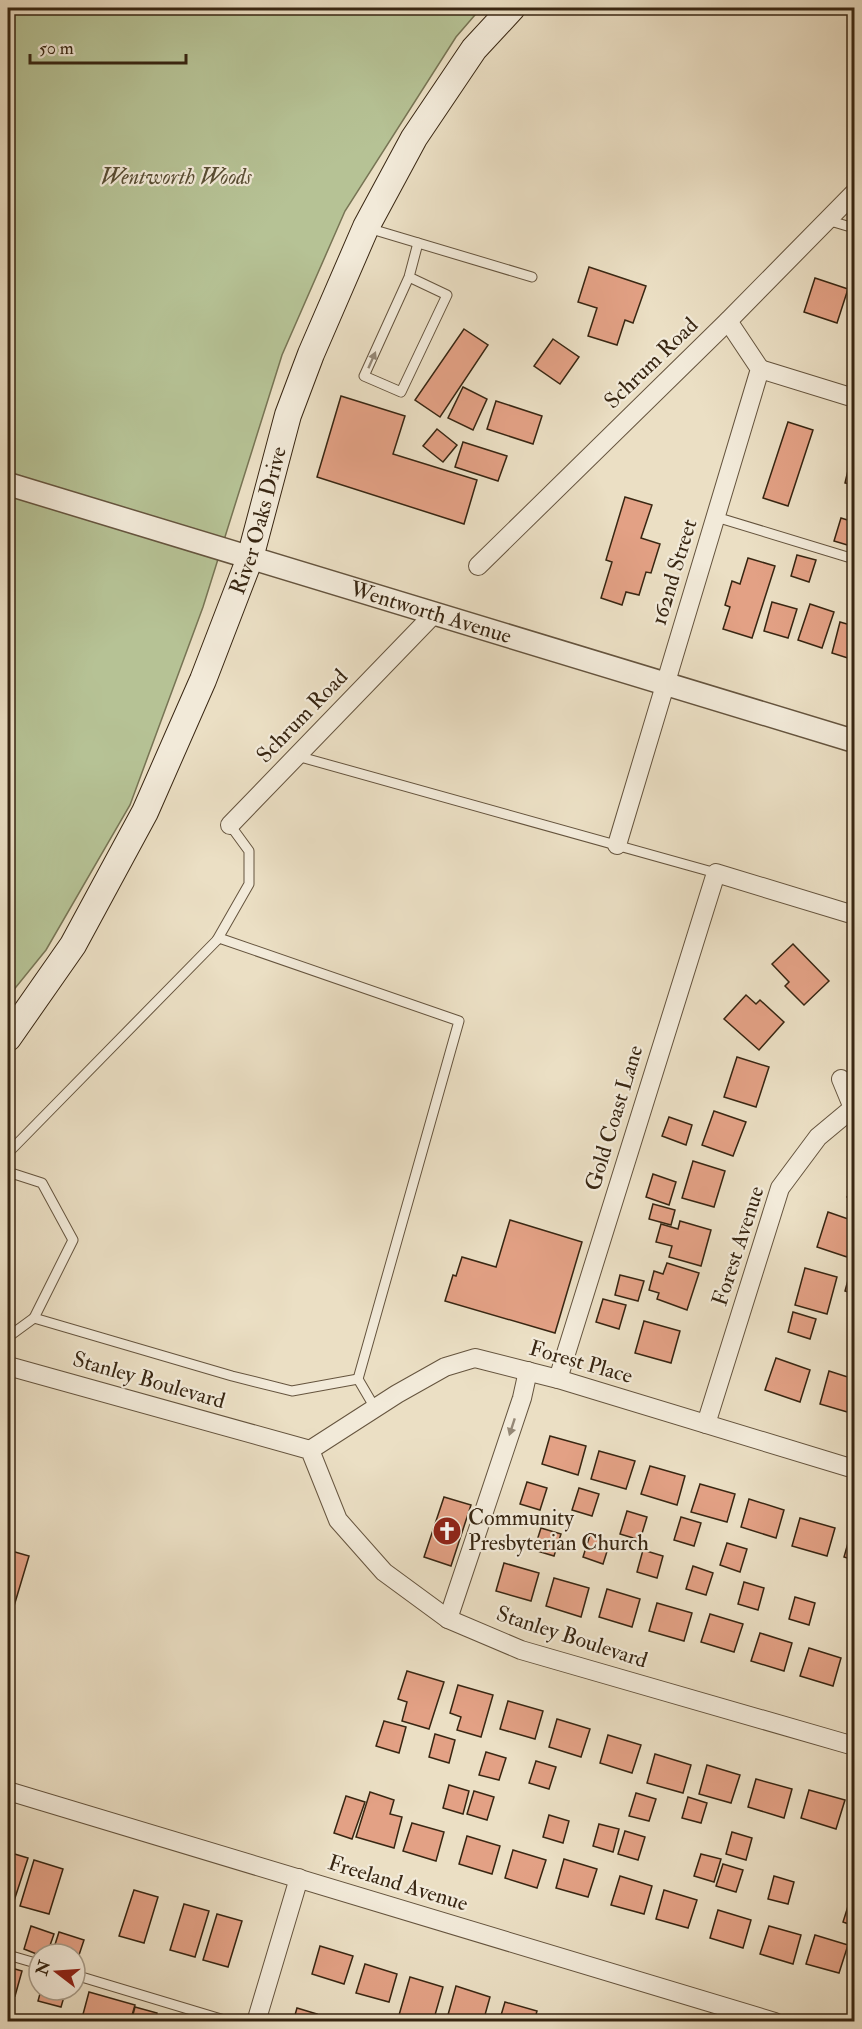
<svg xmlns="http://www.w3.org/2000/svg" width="862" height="2029" font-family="'IM FELL Double Pica',serif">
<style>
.green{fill:#b6c295;stroke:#777454;stroke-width:1.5}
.building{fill:#e3a185;stroke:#382612;stroke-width:1.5}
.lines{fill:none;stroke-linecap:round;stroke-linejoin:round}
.service-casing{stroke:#65543e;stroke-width:11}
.minor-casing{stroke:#65543e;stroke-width:20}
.tertiary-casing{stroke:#65543e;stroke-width:25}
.secondary-casing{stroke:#382612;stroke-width:28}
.service{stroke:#f2ead9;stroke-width:9}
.minor{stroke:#f2ead9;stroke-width:18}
.tertiary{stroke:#f2ead9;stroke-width:22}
.secondary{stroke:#f2ead9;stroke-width:26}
.oneway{fill:#958876}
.labels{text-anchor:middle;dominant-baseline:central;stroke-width:4.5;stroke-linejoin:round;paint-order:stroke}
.park-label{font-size:22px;font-style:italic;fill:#584d33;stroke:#f2ead9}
.street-label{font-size:22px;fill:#382612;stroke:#f2ead9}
.poi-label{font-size:22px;fill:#382612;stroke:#f2ead9;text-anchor:start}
</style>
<rect width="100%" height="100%" fill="#ebdfc4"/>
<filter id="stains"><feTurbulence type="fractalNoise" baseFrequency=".00333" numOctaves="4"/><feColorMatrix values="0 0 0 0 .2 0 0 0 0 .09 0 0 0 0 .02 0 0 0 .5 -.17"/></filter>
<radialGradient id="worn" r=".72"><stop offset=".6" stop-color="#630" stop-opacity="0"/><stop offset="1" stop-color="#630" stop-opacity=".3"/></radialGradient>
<path class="green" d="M8,8h473l-25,29 -111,174 -63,144 -79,252 -73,198 -84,145 -38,47z"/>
<g class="building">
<path d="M589,267l57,19 -13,37 -8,-3 -8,25 -29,-9 9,-28 -19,-6z"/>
<path d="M815,278l33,11 -11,34 -33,-11z"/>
<path d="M464,329l24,16 -48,72 -25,-17z"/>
<path d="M553,339l26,18 -19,27 -26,-18z"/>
<path d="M463,387l24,12 -14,31 -25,-12z"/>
<path d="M341,396l64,20 -12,38 84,26 -13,44 -147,-47z"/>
<path d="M496,401l46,15 -9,28 -46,-15z"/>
<path d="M788,422l25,8 -25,76 -25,-8z"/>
<path d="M437,429l20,16 -14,17 -20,-16z"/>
<path d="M463,442l44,14 -9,25 -43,-14z"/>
<path d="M851,458l3,1v26l-9,-2z"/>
<path d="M625,497l27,8 -11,33 19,6 -9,29 -5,-1 -7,23 -13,-3 -4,13 -21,-7 11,-36 -6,-2z"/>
<path d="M841,518l13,4v25l-20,-6z"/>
<path d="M797,555l19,5 -7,22 -18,-6z"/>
<path d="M748,558l27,8 -23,72 -29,-9 7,-22 -5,-2 7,-24 8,3z"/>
<path d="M772,602l25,7 -9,29 -24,-7z"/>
<path d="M810,604l24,8 -12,36 -24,-8z"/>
<path d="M840,622l14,4v34l-22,-7z"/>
<path d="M793,944l36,37 -25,24 -19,-19 4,-4 -17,-18z"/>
<path d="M854,986v15l-5,-3z"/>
<path d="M746,995l10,9 4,-4 24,22 -25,28 -35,-31z"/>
<path d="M737,1057l32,10 -13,40 -32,-10z"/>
<path d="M714,1111l32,11 -13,34 -31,-11z"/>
<path d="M669,1117l23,8 -6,20 -24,-9z"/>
<path d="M693,1161l32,10 -11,36 -32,-9z"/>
<path d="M653,1174l23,8 -7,23 -23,-8z"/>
<path d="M854,1186v15l-7,-4z"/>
<path d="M653,1204l22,6 -4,15 -22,-6z"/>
<path d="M828,1212l26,9v16l-7,20 -30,-10z"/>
<path d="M510,1220l72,22 -27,91 -110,-32 8,-26 3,1 6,-19 34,10z"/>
<path d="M680,1221l31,9 -10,36 -32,-9 3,-11 -16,-4 5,-18 17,5z"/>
<path d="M667,1263l32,10 -12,37 -30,-11 2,-6 -10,-3 5,-19 9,3z"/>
<path d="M805,1268l32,9 -10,37 -32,-9z"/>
<path d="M850,1273l4,1v20l-9,-3z"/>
<path d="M620,1275l24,6 -6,20 -23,-6z"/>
<path d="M603,1299l23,6 -7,24 -23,-7z"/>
<path d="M793,1312l23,7 -6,20 -22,-7z"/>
<path d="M644,1321l36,10 -9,32 -36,-10z"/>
<path d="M776,1358l34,12 -10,32 -35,-12z"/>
<path d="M829,1371l25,8v35l-34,-10z"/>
<path d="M550,1436l36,10 -8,29 -36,-11z"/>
<path d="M599,1451l36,10 -9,28 -35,-10z"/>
<path d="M650,1466l35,10 -8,29 -36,-11z"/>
<path d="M527,1482l20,6 -7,22 -20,-6z"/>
<path d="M700,1484l35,10 -8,28 -36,-10z"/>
<path d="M579,1488l20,6 -7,22 -20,-6z"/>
<path d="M444,1497l27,8 -20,61 -27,-9z"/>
<path d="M749,1499l35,11 -8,28 -35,-11z"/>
<path d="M627,1511l20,6 -7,23 -20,-6z"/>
<path d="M681,1517l20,6 -7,23 -20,-6z"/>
<path d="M800,1518l35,10 -8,28 -35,-10z"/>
<path d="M541,1528l20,6 -7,22 -20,-6z"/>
<path d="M852,1529h2v31l-10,-3z"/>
<path d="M590,1535l20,7 -7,22 -20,-7z"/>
<path d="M727,1543l20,6 -7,23 -20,-7z"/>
<path d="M8,1550l21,6 -21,70z"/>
<path d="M643,1550l20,6 -6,22 -20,-6z"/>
<path d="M504,1563l35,10 -8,28 -35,-10z"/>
<path d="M693,1566l20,7 -7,22 -20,-6z"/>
<path d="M554,1578l35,10 -8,29 -35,-11z"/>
<path d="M744,1582l20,6 -6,22 -20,-6z"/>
<path d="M607,1589l33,10 -8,28 -33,-10z"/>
<path d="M795,1597l20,6 -6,22 -20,-6z"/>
<path d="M657,1603l35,10 -8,28 -35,-10z"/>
<path d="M710,1614l33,10 -9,28 -33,-10z"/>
<path d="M760,1633l32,10 -8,28 -33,-10z"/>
<path d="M809,1648l32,10 -8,28 -33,-10z"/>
<path d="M407,1671l37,11 -15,47 -27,-8 5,-19 -9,-3z"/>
<path d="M854,1681v17l-4,-1z"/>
<path d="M458,1685l35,10 -12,42 -24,-7 4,-13 -11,-4z"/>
<path d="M508,1701l35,10 -8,28 -35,-10z"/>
<path d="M557,1719l33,10 -9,28 -32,-10z"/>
<path d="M384,1721l22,6 -7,26 -23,-7z"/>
<path d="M435,1734l20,6 -6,23 -20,-6z"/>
<path d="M608,1735l33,10 -9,28 -32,-10z"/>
<path d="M486,1752l20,6 -7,22 -20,-5z"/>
<path d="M655,1754l36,11 -8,28 -36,-10z"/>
<path d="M536,1761l20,6 -7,22 -20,-6z"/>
<path d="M707,1765l33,10 -9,28 -32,-9z"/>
<path d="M756,1779l36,10 -8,29 -36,-11z"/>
<path d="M449,1785l20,6 -6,23 -20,-6z"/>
<path d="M809,1790l36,10 -9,29 -35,-11z"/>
<path d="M474,1791l20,6 -7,23 -20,-6z"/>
<path d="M370,1792l24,8 -4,14 12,3 -8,31 -38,-11z"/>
<path d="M636,1793l20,6 -7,22 -20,-5z"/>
<path d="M346,1796l19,6 -13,37 -18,-6z"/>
<path d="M688,1797l19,6 -6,20 -19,-5z"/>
<path d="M549,1815l20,6 -6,22 -20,-6z"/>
<path d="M412,1823l32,9 -8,29 -33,-10z"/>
<path d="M599,1824l20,5 -6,23 -20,-6z"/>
<path d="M625,1831l20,6 -7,23 -20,-6z"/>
<path d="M732,1832l20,6 -6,22 -20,-6z"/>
<path d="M467,1836l33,10 -8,28 -33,-10z"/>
<path d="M513,1850l33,10 -9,28 -32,-10z"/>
<path d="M8,1852l20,6 -15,46 -5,-2z"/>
<path d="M701,1854l20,5 -7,23 -20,-6z"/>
<path d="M564,1859l33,10 -9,28 -32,-9z"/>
<path d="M34,1860l29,9 -14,45 -29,-8z"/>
<path d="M723,1864l20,6 -7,22 -20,-6z"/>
<path d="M620,1876l32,10 -8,28 -33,-9z"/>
<path d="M774,1876l20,6 -6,22 -20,-5z"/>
<path d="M134,1890l24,7 -14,46 -25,-7z"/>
<path d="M664,1890l33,10 -9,28 -32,-9z"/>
<path d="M850,1900l4,1v25l-11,-4z"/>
<path d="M184,1904l25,7 -14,46 -25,-7z"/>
<path d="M718,1910l33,10 -8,28 -33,-10z"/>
<path d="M217,1914l25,7 -14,46 -25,-7z"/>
<path d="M31,1926l23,8 -7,20 -8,1 -15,-6z"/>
<path d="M769,1926l32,9 -8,29 -33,-10z"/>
<path d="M59,1932l25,8 -9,27v-13h-23z"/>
<path d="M815,1935l33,10 -9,28 -33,-9z"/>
<path d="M320,1946l33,10 -9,28 -32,-10z"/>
<path d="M365,1964l32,10 -8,28 -33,-9z"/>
<path d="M8,1967l14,4 -7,25 -7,-2z"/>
<path d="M410,1977l33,10 -10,35 -20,-2 -1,2h-15z"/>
<path d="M456,1986l34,11 -7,25h-37z"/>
<path d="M41,1990h25l-5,17 -23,-6z"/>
<path d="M89,1992l46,13 -5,17h-34l-14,-4z"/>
<path d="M505,2002l32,9 -3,11h-35z"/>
<path d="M135,2007l22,6 -2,9h-24z"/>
<path d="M297,2008l20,6 -3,8h-21z"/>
</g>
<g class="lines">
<g class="service-casing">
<g id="service">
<path d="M827,220l27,8"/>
<path d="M368,228l164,49"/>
<path d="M409,277l38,18 -46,97 -37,-16 45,-99 9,-34"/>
<path d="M716,517l138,42"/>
<path d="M297,756l419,117"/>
<path d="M217,940l32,-56v-33l-19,-26"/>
<path d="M8,1153l211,-215 240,83 -101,358 17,29"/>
<path d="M8,1172l34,11 31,57 -39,78"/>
<path d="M8,1337l26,-19 198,58 60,15 66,-12"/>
<path d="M8,1955l31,9"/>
<path d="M75,1975l156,47"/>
</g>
</g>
<g class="minor-casing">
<g id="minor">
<path d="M760,369l94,29"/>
<path d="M478,566l250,-245 126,-128"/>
<path d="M230,825l204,-211"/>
<path d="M617,845l143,-476 -32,-48"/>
<path d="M841,1079l12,29"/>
<path d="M8,1366l302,84 28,70 46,52 64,47 73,31 333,96"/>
<path d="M558,1379l158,-506 138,42"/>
<path d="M706,1424l74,-236 38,-51 36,-30"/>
<path d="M310,1450l87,-56 48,-27 30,-9 83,21 296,90"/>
<path d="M448,1619l74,-221 6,-27"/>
<path d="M8,1791l767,231"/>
<path d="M256,2022l43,-144"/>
</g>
</g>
<g class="tertiary-casing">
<g id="tertiary">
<path id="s1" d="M8,484l846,257"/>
</g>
</g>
<g class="secondary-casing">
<g id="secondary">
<path id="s2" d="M8,1038l65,-93 72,-133 58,-132 47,-122 38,-143 23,-61 55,-127 48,-89 60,-89 38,-41"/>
</g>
</g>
<use href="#service" class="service"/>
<use href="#minor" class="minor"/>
<use href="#tertiary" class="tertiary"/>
<use href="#secondary" class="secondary"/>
</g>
<defs><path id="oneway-solid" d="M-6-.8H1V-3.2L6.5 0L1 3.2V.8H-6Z" transform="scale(1.5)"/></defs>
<g class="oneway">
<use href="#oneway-solid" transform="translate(372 360) rotate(-66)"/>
<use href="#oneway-solid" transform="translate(512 1427) rotate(108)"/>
</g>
<defs>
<g id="church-disc" transform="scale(1.5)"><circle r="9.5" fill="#8f2418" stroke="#f2ead9"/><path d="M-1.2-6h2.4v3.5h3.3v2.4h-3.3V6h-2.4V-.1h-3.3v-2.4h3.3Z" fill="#fff"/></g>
</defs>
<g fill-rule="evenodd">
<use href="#church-disc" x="447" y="1531"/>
</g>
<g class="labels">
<g class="park-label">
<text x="176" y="177">Wentworth Woods</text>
</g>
<g class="street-label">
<text transform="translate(651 363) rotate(-44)">Schrum Road</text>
<text stroke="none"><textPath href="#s2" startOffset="578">River Oaks Drive</textPath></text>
<text transform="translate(674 572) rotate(-73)">162nd Street</text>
<text stroke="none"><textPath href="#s1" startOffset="442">Wentworth Avenue</textPath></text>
<text transform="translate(302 716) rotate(-46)">Schrum Road</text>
<text transform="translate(614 1118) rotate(-73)">Gold Coast Lane</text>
<text transform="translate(738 1246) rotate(-72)">Forest Avenue</text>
<text transform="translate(581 1362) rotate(16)">Forest Place</text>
<text transform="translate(149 1380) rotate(16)">Stanley Boulevard</text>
<text transform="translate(572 1637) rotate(18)">Stanley Boulevard</text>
<text transform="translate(398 1883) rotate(17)">Freeland Avenue</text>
</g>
<g class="poi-label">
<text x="468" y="1518">Community<tspan x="468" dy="25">Presbyterian Church</tspan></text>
</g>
</g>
<rect width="862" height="2029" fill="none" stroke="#ebdfc4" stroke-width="30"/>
<rect x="9" y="9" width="844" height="2011" fill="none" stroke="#382612" stroke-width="3"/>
<rect x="15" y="15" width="832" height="1999" fill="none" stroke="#382612" stroke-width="1.5"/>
<g transform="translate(57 1972) rotate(287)"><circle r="28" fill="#f2ead9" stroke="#a89c89" stroke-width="1.5"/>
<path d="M0-4.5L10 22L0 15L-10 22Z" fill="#8f2418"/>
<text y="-9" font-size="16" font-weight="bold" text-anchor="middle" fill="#382612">N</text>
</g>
<path d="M30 54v9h156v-9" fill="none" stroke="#382612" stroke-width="3"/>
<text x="39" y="54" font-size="18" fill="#382612" stroke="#f2ead9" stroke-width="4.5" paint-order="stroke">50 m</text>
<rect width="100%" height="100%" filter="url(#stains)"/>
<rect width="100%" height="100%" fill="url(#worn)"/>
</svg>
